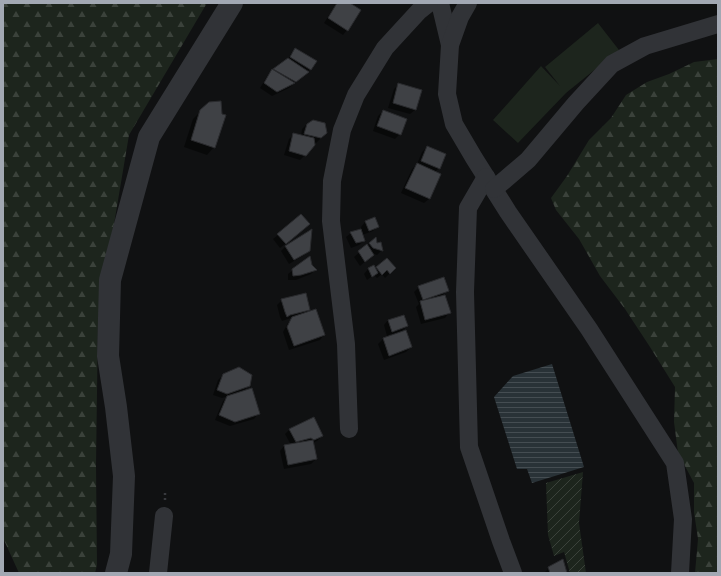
<svg xmlns="http://www.w3.org/2000/svg" width="721" height="576" font-family="Poppins,sans-serif">
<style>
.forest{fill:url(#forest-firs)}
.garden{fill:url(#garden-furrows)}
.pitch{fill:#1d251d}
.water{fill:url(#water-rules)}
.shadow{fill:#0007}
.building{fill:#3f4145;stroke:#2a2b2e}
.lines{fill:none;stroke-linecap:round;stroke-linejoin:round}
.path{stroke:#383a3e;stroke-width:2.5;stroke-dasharray:2 3;stroke-linecap:butt}
.minor{stroke:#313337;stroke-width:18}
.tertiary{stroke:#313337;stroke-width:22}
</style>
<defs>
<pattern id="forest-firs" width="22" height="20" patternUnits="userSpaceOnUse"><rect width="22" height="20" fill="#1d251d"/><path d="M5 1l3.5 6h-7zM16 11l3.5 6h-7z" fill="#3b423b"/></pattern>
<pattern id="garden-furrows" width="10" height="10" patternUnits="userSpaceOnUse"><rect width="10" height="10" fill="#1d251d"/><path d="M-1 1l2-2M0 10L10 0M9 11l2-2" fill="none" stroke="#3b423b"/></pattern>
<pattern id="water-rules" width="6" height="5" patternUnits="userSpaceOnUse"><rect width="6" height="5" fill="#293237"/><path d="M0 2.5h6" fill="none" stroke="#454d52"/></pattern>
</defs>
<rect width="100%" height="100%" fill="#101112"/>
<g class="forest">
<path d="M3,3h204l-78,132 -31,184 -2,146 1,100 -2,8h-76l-16,-35z"/>
<path d="M718,59v514h-23l3,-34 -4,-27v-29l-16,-30 -4,-31 1,-35 -25,-40 -25,-38 -25,-33 -21,-37 -23,-29 -5,-12 16,-22 22,-36 22,-22 15,-23 21,-13 22,-8 25,-12z"/>
</g>
<path class="garden" d="M583,472l-4,51 7,50h-16l-6,-21 -10,4 -6,-21 -2,-52z"/>
<path class="pitch" d="M598,23l21,27 -53,43 -48,50 -25,-23 48,-54 19,20 -15,-19z"/>
<path class="water" d="M552,364l32,103 -52,16 -5,-14h-10l-23,-72 19,-21z"/>
<g class="shadow">
<path d="M337,3h16l-2,2 -4,25 -4,5 -19,-12z"/>
<path d="M295,49l15,20 -21,19 -17,8 -12,-8 8,-13 5,-5 14,-9 4,-7z"/>
<path d="M399,84l16,26 -5,4 -22,-6 6,-19z"/>
<path d="M201,111l20,4 -7,32 -7,8 -23,-8 9,-28z"/>
<path d="M383,111l17,23 -5,5 -22,-8 5,-15z"/>
<path d="M307,124l14,14 -5,5 -2,-1 -9,13 -5,5 -16,-5 5,-16 5,-5 7,2 1,-7z"/>
<path d="M427,147l12,21 -4,4 5,3 -11,24 -5,4 -23,-10 11,-24 5,-5 5,-12z"/>
<path d="M365,222l12,5 -4,4 -11,4 2,6 -5,4 -8,3 -5,-11 5,-4 11,-3 -1,-3z"/>
<path d="M304,229l-24,19 -7,-9 5,-4z"/>
<path d="M375,239l1,5 6,6 -5,5 -3,-1 -14,12 -6,-9z"/>
<path d="M286,246l23,4 -5,5 -15,9 -8,-13z"/>
<path d="M387,259l3,14 -5,5 -3,-4 -5,4 -3,-3 -7,5 -3,-6 4,-5 5,-2 2,3z"/>
<path d="M311,266l4,4 -4,4 -15,6h-8v-6l5,-4z"/>
<path d="M419,287l28,3 -6,7 8,16 -4,5 -24,6 -5,-17 3,-3 -5,-12z"/>
<path d="M282,300l27,10 -4,4 19,21 -4,5 -31,10 -6,-18 5,-9 6,-6 -12,4 -2,-4 -3,-12z"/>
<path d="M388,320l19,6 -7,7 11,14 -5,5 -22,8 -6,-16 5,-5 9,-3 -1,-2 -4,2 -3,-11z"/>
<path d="M223,375l26,10 -6,7 15,22 -4,5 -24,7 -15,-6 8,-19 6,-5 -7,2 -9,-3 5,-15z"/>
<path d="M289,430l33,6 -5,5 -5,2 4,16 -5,5 -27,5 -4,-18 4,-5 7,-1 -6,-11z"/>
<path d="M549,568l17,5h-22z"/>
</g>
<g class="building">
<path d="M337,3h13l11,7 -13,21 -20,-13z"/>
<path d="M295,48l22,13 -6,9 -21,-13z"/>
<path d="M288,58l21,14 -13,10 -23,-13z"/>
<path d="M272,69l23,14 -18,9 -13,-9z"/>
<path d="M398,83l24,7 -6,20 -23,-7z"/>
<path d="M221,101l1,13 4,1 -11,33 -24,-8 9,-30 9,-8z"/>
<path d="M383,110l24,9 -6,16 -24,-9z"/>
<path d="M313,120l12,3 2,10 -6,5 -17,-4 3,-10z"/>
<path d="M293,133l21,5 1,7 -9,11 -17,-5z"/>
<path d="M427,146l19,8 -6,15 -19,-8z"/>
<path d="M417,163l24,11 -11,25 -25,-11z"/>
<path d="M301,214l9,10 -24,20 -9,-10z"/>
<path d="M375,217l4,10 -10,4 -4,-10z"/>
<path d="M312,229l-2,22 -16,9 -9,-14z"/>
<path d="M361,229l4,12 -9,2 -6,-11z"/>
<path d="M376,237l1,6 4,-1 2,9 -10,-3 -4,-5z"/>
<path d="M367,244l7,11 -9,7 -7,-11z"/>
<path d="M310,256l2,9 5,5 -16,5 -8,1 -1,-7z"/>
<path d="M387,258l9,10 -6,6 -3,-4 -5,5 -6,-8z"/>
<path d="M374,265l4,8 -6,4 -4,-9z"/>
<path d="M444,277l5,14 -26,9 -5,-14z"/>
<path d="M306,293l4,17 -20,5 -3,2 -2,-5 -4,-13z"/>
<path d="M445,295l6,18 -26,7 -5,-19z"/>
<path d="M316,309l9,26 -31,11 -7,-19 5,-10z"/>
<path d="M404,315l4,11 -16,6 -4,-12z"/>
<path d="M406,330l6,17 -23,9 -6,-18z"/>
<path d="M239,367l13,8 -2,11 -23,8 -10,-4 6,-16z"/>
<path d="M252,388l8,26 -25,8 -16,-7 8,-19z"/>
<path d="M314,417l9,19 -9,4 -3,-2 -15,4 -7,-13z"/>
<path d="M313,440l4,19 -29,6 -4,-20z"/>
<path d="M563,559l4,14h-17l-2,-6z"/>
</g>
<g class="lines">
<path class="path" d="M165,500v-10"/>
<g class="minor">
<path d="M440,3l10,42"/>
<path d="M468,3l-8,14 -10,28 -3,49 7,30 20,34 34,54 81,117 86,134 8,56 -3,54"/>
<path d="M486,177l-18,31 -3,84 4,155 32,94 12,32"/>
<path d="M494,189l34,-29 48,-57 36,-39 33,-18 73,-22"/>
<path d="M349,429l-3,-85 -15,-123 1,-40 10,-51 14,-35 29,-47 34,-37 10,-8"/>
<path d="M158,573l6,-57"/>
</g>
<path class="tertiary" d="M116,573l5,-19 3,-78 -8,-69 -8,-51 2,-76 39,-143 83,-134"/>
</g>
<rect width="721" height="576" fill="none" stroke="#a2a8b3" stroke-width="8"/>
</svg>
